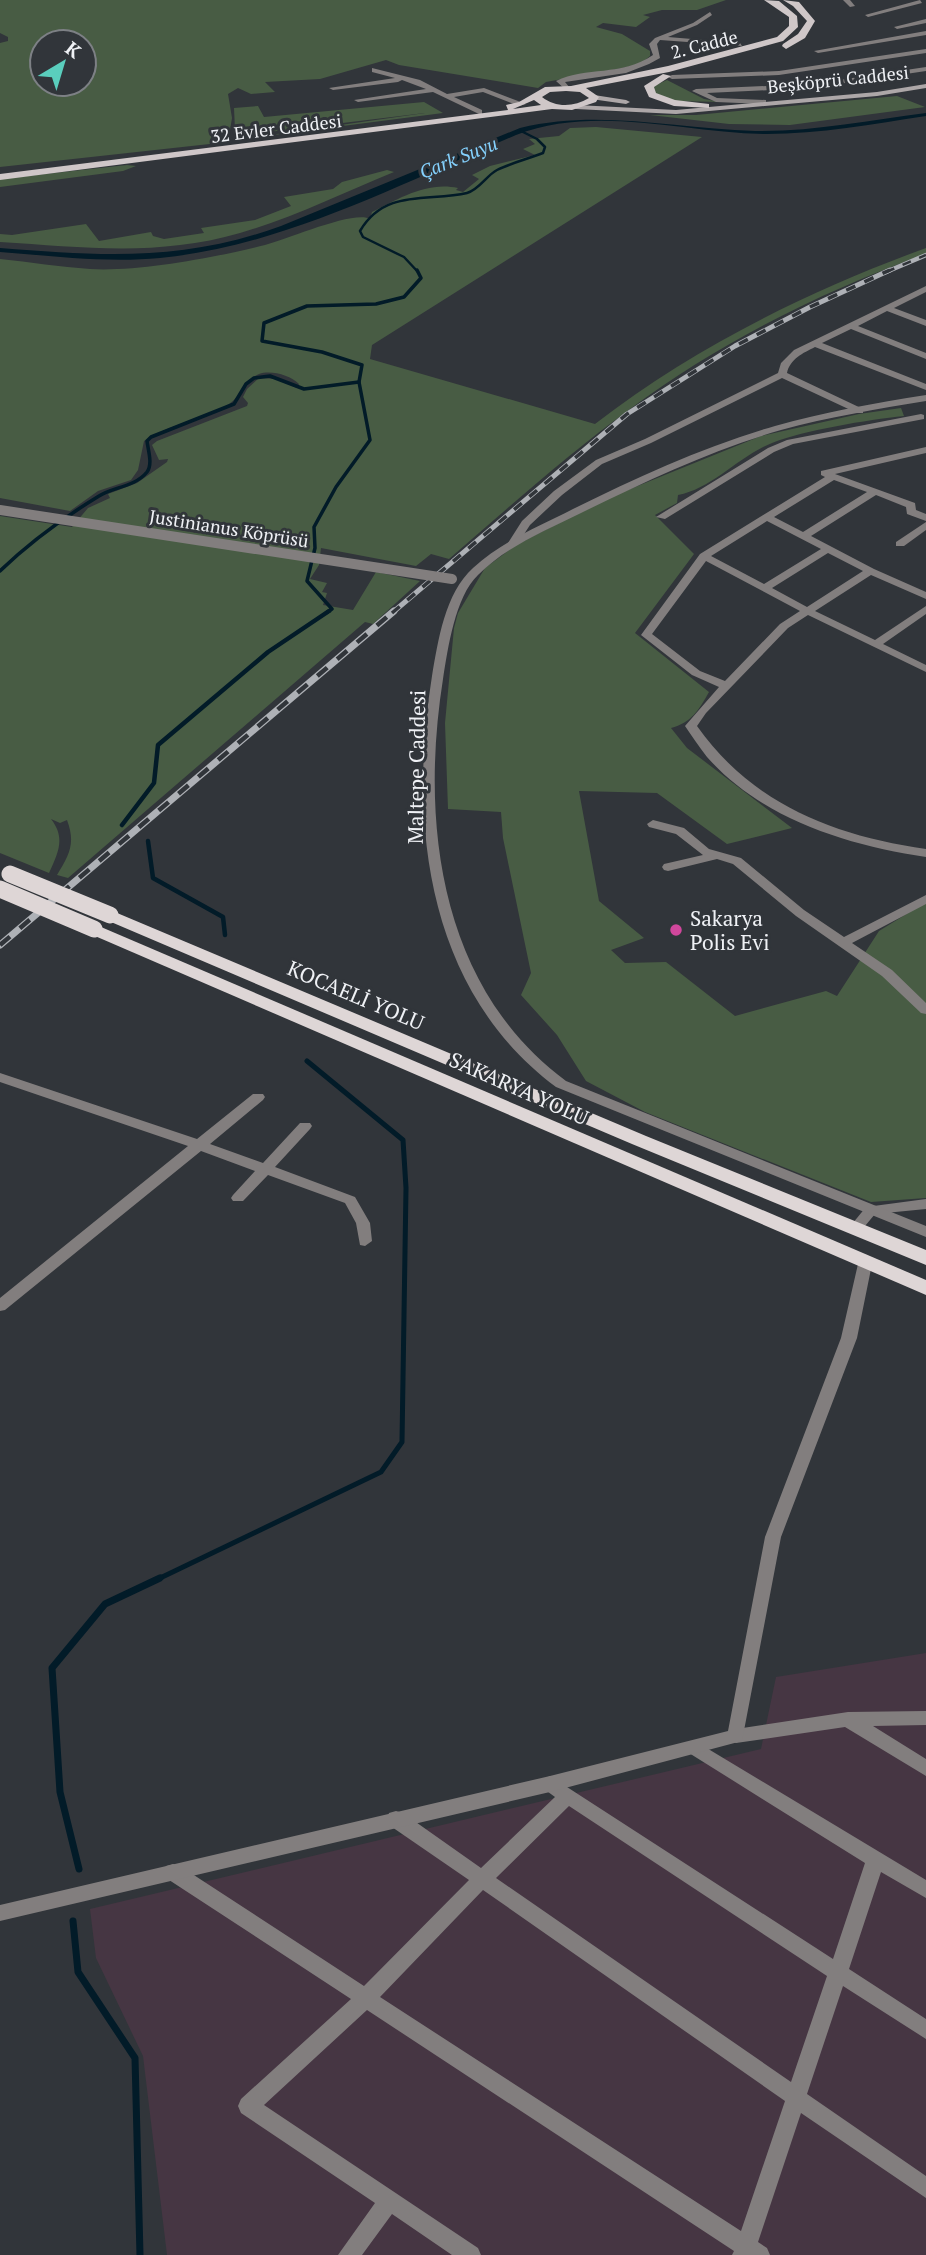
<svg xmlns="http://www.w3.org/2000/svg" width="926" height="2255" font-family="'PT Serif',serif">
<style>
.industrial{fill:#463643}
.green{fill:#485c44;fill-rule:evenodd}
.water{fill:#021b28}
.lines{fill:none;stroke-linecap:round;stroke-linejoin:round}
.stream-far4{stroke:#021b28;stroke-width:2.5}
.stream-far3{stroke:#021b28;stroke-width:3.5}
.stream-far2{stroke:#021b28;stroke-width:4.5}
.stream-far1{stroke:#021b28;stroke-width:5}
.stream{stroke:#021b28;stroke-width:7}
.minor{fill:#827e7e;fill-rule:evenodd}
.tertiary{fill:#827e7e;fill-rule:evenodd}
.secondary{fill:#ada7a8;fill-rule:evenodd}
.primary{fill:#cfc7c8;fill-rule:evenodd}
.trunk{fill:#ded6d6;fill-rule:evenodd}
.rail-far2-casing{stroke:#aeb1b6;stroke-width:4.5}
.rail-far1-casing{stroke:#aeb1b6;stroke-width:5}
.rail-casing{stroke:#aeb1b6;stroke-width:7}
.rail-far2{stroke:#31353a;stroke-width:2.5;stroke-dasharray:9;stroke-linecap:butt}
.rail-far1{stroke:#31353a;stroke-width:3.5;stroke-dasharray:10;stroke-linecap:butt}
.rail{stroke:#31353a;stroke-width:4.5;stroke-dasharray:13;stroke-linecap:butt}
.pedestrian-bridge{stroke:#827e7e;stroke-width:10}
.trunk-bridge{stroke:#ded6d6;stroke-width:17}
.hotel-dot{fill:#d1479c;stroke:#31353a;stroke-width:2.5}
.labels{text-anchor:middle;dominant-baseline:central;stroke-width:6;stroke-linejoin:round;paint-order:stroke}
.far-street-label{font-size:18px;fill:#eff1f5;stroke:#31353a}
.far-water-label{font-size:19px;font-style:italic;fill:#84d1fd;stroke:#31353a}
.street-label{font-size:21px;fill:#eff1f5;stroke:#31353a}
.poi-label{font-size:21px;fill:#eff1f5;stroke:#31353a;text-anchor:start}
</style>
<rect width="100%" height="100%" fill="#31353a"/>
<path class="industrial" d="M926,1653v602h-759l-24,-199 -47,-98 -6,-49 671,-160 15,-72z"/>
<g class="green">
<path d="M0,0h726l-29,10h-35l-19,5 7,2 -14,10 -33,-4 -7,4 26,7 28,17v5l-11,9 -93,17 -8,6 -139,-23 -13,-5 -66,19 -55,3 10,10 -24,2 -13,-6 -10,6 4,24 -4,24 -228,25v-124l8,-2v-4l-8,-4zM42,42h42v42h-42z"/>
<path d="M667,80l37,19 17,3 -46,-1 -20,-8 -1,-7z"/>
<path d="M897,96l28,11 -135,18 -61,-1 -79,-9h46z"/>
<path d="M424,102l19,11 -208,27 190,-27 -181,22 -9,-5 -1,-22 24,-2 6,11z"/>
<path d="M596,127l106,10 -330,208 -2,14 225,65c98,-76 215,-134 331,-176v6c-104,37 -207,89 -296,155 -63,46 -122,99 -181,150l-18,-5 -15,12 -95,-18 -2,17 -9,14 17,4 -5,9 5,1 -4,12 30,5 23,-38 44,9 -47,43 -8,-2 -297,256 -11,-3c12,-20 19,-31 10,-55l-7,3 -9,-4c15,19 7,34 -2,54l-49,-20v-337l72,11 16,-19 22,-10 -2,-4 29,-11 30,-21 1,-3 -9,1 -7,-15 5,-4 90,-35 1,-3 -5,-6 4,-8 12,-11 17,1 21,9 2,-4c-9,-9 -28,-14 -40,-10 -16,6 -18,23 -30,30 -27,16 -59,20 -85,37l-6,29 -7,10 -33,11 -28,20 -70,-13v-239c30,3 60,8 90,10 49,3 127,-12 175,-24 23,-6 89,-35 105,-26l2,-7c26,-13 55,-31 86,-24l-2,2 7,2 16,-13 -7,-4 18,-9 45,-11 -12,-6 12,-5 -6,-5 30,-3 11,-8z"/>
<path d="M127,165l9,1 -13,5 -123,16v-8z"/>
<path d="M387,170l7,2c-51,21 -102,46 -154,61 -83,24 -157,14 -240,9v-8l12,1 74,-11 13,17 52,-9 2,4 11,3 40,-6 -3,-5 54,-8 36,-14 -7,-9 49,-8 9,-7z"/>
<path d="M901,408l3,8c-37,4 -99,14 -132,27 -33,13 -60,46 -94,52l-1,8 -22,12 39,39 -59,79 74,59c-10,18 -18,31 -38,36l16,20 105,80 -65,16 -70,-51 -78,-2 20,110 45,37 -33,12 14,13 41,-1 69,54 91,-25 11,5 42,-65 47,-29v296l-55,4 -226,-90 -59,-31 -29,-46 -36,-40 10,-22 -28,-135 -2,-26 -53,-3 -3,-86 9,-95 4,-15 27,-45 31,-23 92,-47 153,-62 98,-22z"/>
</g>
<path class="water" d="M926,113v3c-53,8 -106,18 -160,18 -82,-1 -170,-30 -250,1 -114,48 -232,111 -356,123 -54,5 -106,-2 -160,-6v-4c102,8 182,14 281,-22l239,-98c80,-19 155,1 235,3 58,1 114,-11 171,-18z"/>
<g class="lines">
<path class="stream-far4" d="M418,272l-14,-15 -41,-20 -3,-6c25,-43 69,-29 107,-38 12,-3 20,-18 30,-23 14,-7 31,-11 46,-17l2,-6 -8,-8 -16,-8"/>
<g class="stream-far3">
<path d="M0,571c30,-29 63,-53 99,-75 14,-9 36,-9 48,-24 6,-8 1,-22 0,-31l4,-4 83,-33 12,-20 8,-6 16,-2 34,13 55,-7"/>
<path d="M326,613l6,-4 -25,-28 8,-33 -1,-21 22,-40 34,-47 -11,-58 3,-17 -40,-13 -60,-11 2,-18 43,-17 69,-2 28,-7 17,-19 -4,-8"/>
</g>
<g class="stream-far2">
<path d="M122,825l32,-42 4,-38 110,-93 61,-41"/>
<path d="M148,841l5,37 70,39 2,18"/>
</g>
<path class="stream-far1" d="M156,1580l225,-108 21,-30 4,-254 -3,-48 -96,-79"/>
<g class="stream">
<path d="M79,1869l-19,-77 -8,-124 53,-64 55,-26"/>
<path d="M73,1921l5,51 57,86 5,197"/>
</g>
<g class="minor">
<path d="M843,0h7l5,6 -5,1z"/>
<path d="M920,0l2,3 -54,14 -3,-2z"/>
<path d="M710,12l2,3 -15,10 -29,12 72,6 2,3 -82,-6 -3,4 3,14 -11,6 -23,9 -61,9 5,6 -4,2 -10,-9c30,-15 65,-4 97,-26l-4,-11 6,-6 38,-15z"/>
<path d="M926,19v4l-29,6 -3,-2z"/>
<path d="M926,31v4l-108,18 -4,-2z"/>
<path d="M926,49v4l-147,22 -107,4 -4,-2 4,-2 107,-4z"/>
<path d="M926,67v4l-114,17 -105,5 10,5 49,2v4h-3l-47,-2 -24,-11 4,-2 116,-5z"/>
<path d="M372,68l48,12 27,14 37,-6 42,16 -7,2 -36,-14 -29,5 28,13v4h-3l-46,-22 -75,10 -4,-2 72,-11 -24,-9 -4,2 -65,8 -4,-2 66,-10 -23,-6z"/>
<path d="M926,286v6l-32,16 32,12v6l-39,-15 -29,15 68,27v6l-75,-30 -29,14 104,41v6l-111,-43c-12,6 -25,12 -28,26l76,36v4h-6l-75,-35 -131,65 -49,21 -40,31 -32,30 -13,20 -9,-2 14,-22 32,-30 42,-31 49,-21 133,-66 3,-10 13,-13z"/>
<path d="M921,414l3,1v4l-131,25 -19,8 -109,67 -9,-2 112,-69 19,-8z"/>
<path d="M926,447v6l-91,21 80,29 1,7 10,4v7l-19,-7 -1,-7 -30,-12 -65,41 63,33 52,23v7l-55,-24 -56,36 60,29 51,-34v8l-43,30 43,21v7l-118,-57 -20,13 -82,85 -9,13c55,78 137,110 229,123v8c-80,-12 -164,-38 -219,-100 -8,-10 -15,-21 -22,-31l34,-39 -27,-12 -51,-40 59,-81 125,-77 -4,-2v-4zM834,480l33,12 -64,40 -29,-15zM767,521l54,28 -57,35 -53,-28zM828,553l35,18 -56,36 -35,-19zM706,561l94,50 -20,13 -55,57 -25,-10 -48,-37z"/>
<path d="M926,522v8l-22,16h-8v-4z"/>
<path d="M653,820l31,8 25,21 32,9 63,52 40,27 82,-42v9l-74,39 40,27 34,33v11l-5,-1 -39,-37 -86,-60 -63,-52 -16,-5 -49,12 -4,-1 -2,-3 2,-3 39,-9 -27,-21 -27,-7 -2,-3z"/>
<path d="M0,1073l197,66 56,-45h10l2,3 -2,3 -53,44 53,19 37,-40h10l2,3 -2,3 -35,38 80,30 15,26 2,18 -7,5 -5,-1 -4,-22 -11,-20 -77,-28 -25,26h-10l-2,-3 2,-3 22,-24 -54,-20 -196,159 -5,1v-13l188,-152 -188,-64z"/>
<path d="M926,1199v10l-51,5 -15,18 -5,2 -7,-5 18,-22z"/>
<path d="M926,1711v14l-53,1 53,33v17l-81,-49 -109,16 -6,-2 -3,-5 3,-5 6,-2 112,-17z"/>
<path d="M695,1741l231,139v18l-45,-26 -32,97 77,50v20l-83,-53 -36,108 119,82v22l-125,-85 -43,129 9,6 3,7h-38l2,-4 -367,-241 -103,95 214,143 3,7h-29l-60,-41 -30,41h-24l37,-52 -134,-90 -3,-7 3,-7 110,-100 -185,-121 -2,-6 2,-6 7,-2 7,2 184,120 105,-106 -80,-55 -2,-6 2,-6 7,-2 7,2 78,55 74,-71 -11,-8 -3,-5 3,-5 6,-3 283,183 32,-96 -176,-110 -3,-5 3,-5zM569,1806l258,170 -36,106 -295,-204zM483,1890l302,211 -44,130 -361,-234z"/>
</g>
<g class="tertiary">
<path d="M926,395v6c-49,8 -97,16 -145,29 -69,20 -135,51 -200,83 -36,18 -74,33 -103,62 -23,22 -30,73 -35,104 -23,145 -3,309 123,402l360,145v11l-370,-150c-129,-96 -148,-262 -124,-411 6,-35 13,-83 41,-108 29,-27 65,-41 100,-59 65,-32 132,-63 202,-83 49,-14 100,-23 151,-31z"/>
<path d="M865,1259l7,5 -15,74 -76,199 -39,204 -192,51 -550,129v-16l550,-129 178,-45 37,-194 76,-199 17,-74z"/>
</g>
<g class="secondary">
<path d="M926,84v4l-49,8 -201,18 -100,-5 -4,-2 4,-2 100,5 201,-18z"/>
<path d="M594,95l32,5 4,2 -4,2 -35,-5v-4z"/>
</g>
<g class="primary">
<path d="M764,0l15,1 18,15 1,11 -15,14 -114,31 -83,16 13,9 -3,5 -24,8 -20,-1 -552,71v-6l508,-64 -2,-5 13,-3 26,-15 26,-1 97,-20 109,-29 12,-11v-9zM566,91l14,1 9,6c-15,9 -33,10 -47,-1l8,-5zM534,100l7,5 -28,4z"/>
<path d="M783,0l16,2 16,19 -10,17 -19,11 -4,-3 1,-2 15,-10 9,-13 -14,-15z"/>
<path d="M663,74l8,2 -17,11 2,6 19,7 34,4v4l-35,-2 -25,-9 -5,-11z"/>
</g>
<g class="trunk">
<path d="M110,910l536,226 280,114v15l-294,-121 -528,-225 -3,-4 3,-4z"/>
<path d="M94,924l832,356v15l-838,-362 -3,-4 3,-4z"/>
</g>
<g class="rail-far2-casing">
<path id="rail-far2" d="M886,272l40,-17"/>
</g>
<g class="rail-far1-casing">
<path id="rail-far1" d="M392,613l235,-199 108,-68 75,-39 80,-37"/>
</g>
<g class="rail-casing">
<path id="rail" d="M0,945l394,-334"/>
</g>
<use href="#rail-far2" class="rail-far2"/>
<use href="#rail-far1" class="rail-far1"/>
<use href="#rail" class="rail"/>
<path class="pedestrian-bridge" d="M0,510l452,69"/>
<g class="trunk-bridge">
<path d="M10,874l100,41"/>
<path d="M0,889l94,40"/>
</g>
</g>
<circle class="hotel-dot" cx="676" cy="930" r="7"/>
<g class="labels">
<g class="far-street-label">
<text transform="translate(704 44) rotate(-14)">2. Cadde</text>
<text transform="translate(838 79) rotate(-6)">Beşköprü Caddesi</text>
<text transform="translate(276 128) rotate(-7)">32 Evler Caddesi</text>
<text transform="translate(229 528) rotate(9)">Justinianus Köprüsü</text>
</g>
<g class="far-water-label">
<text transform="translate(458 157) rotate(-22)">Çark Suyu</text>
</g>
<g class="street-label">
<text transform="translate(416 767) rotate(-89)">Maltepe Caddesi</text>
<text transform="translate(356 995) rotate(23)">KOCAELİ YOLU</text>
<text transform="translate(519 1088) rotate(24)">SAKARYA YOLU</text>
</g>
<g class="poi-label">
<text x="690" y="918">Sakarya<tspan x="690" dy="24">Polis Evi</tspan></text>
</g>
</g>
<g transform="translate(63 63) rotate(38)"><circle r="33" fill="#31353a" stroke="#7d8085" stroke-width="2"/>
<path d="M0-5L12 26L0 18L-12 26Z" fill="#5acebd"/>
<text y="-10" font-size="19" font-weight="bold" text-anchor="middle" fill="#eff1f5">K</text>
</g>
</svg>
